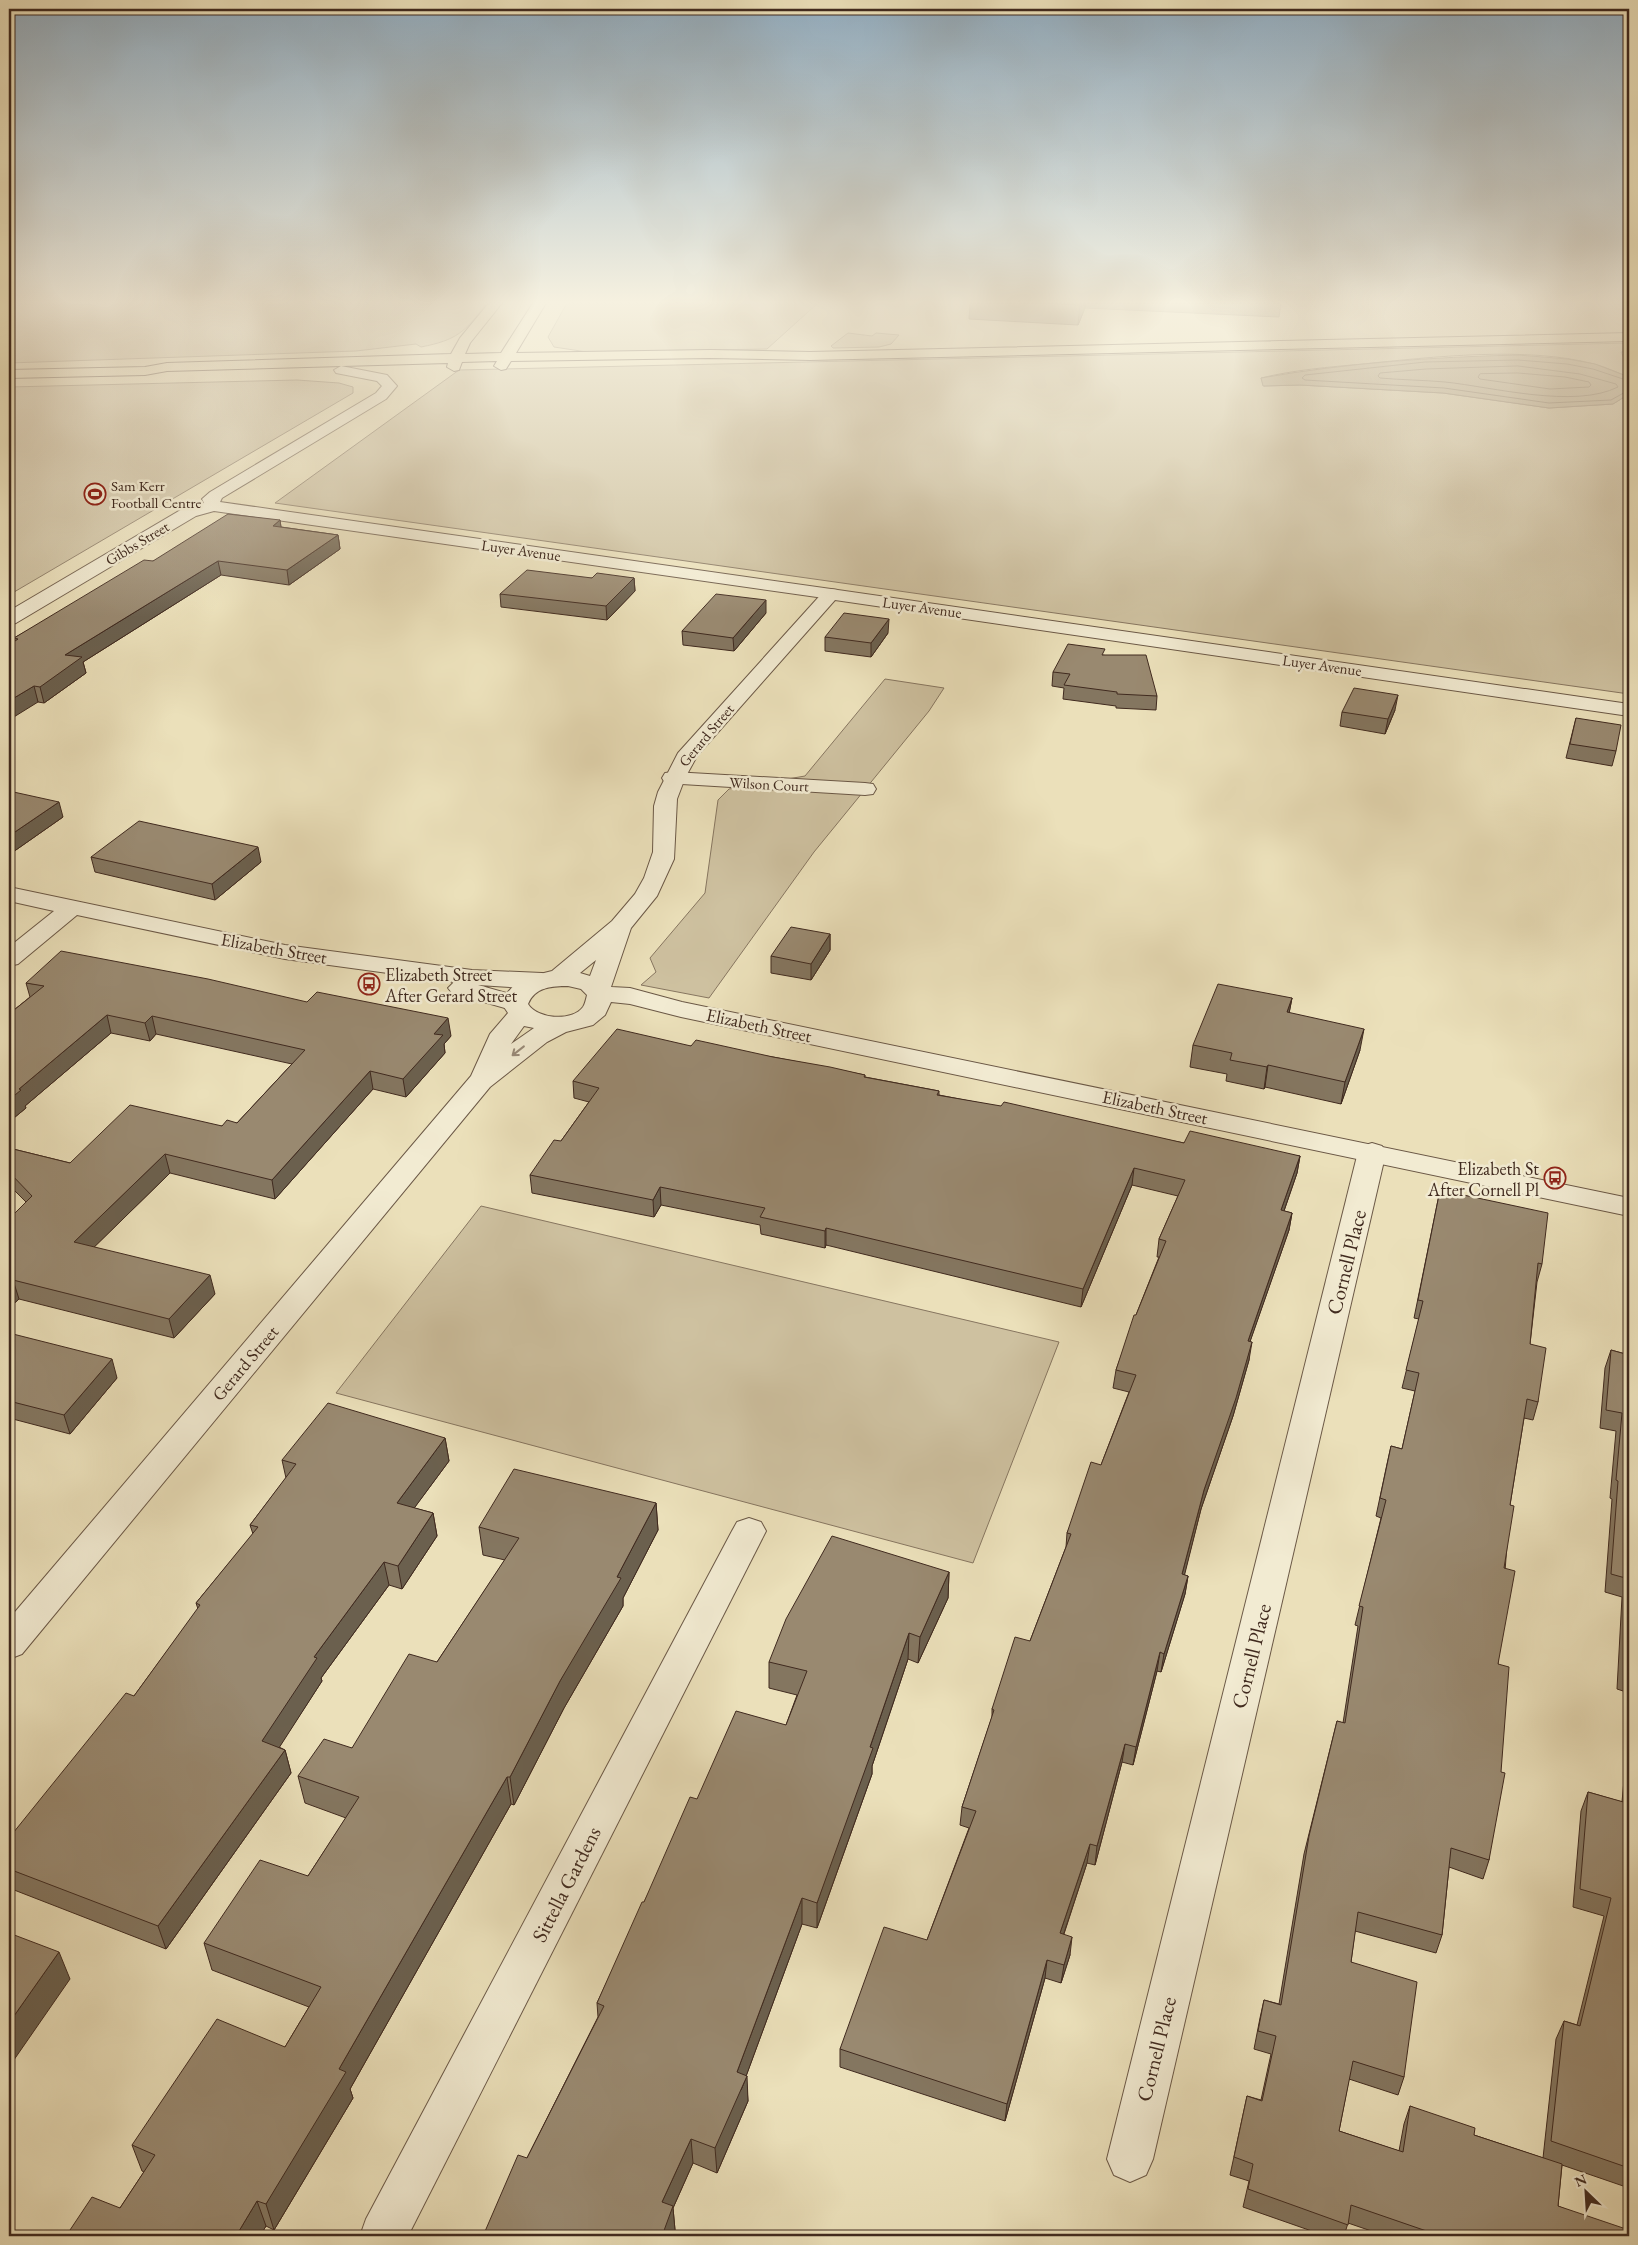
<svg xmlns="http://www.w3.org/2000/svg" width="1638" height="2245" font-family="'EB Garamond',serif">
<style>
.green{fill:#cec1a0;stroke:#877660}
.water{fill:#b1a285;stroke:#84725c}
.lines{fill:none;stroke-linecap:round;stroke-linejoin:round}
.shore{stroke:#786652;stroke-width:1}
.minor-casing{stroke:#6b5846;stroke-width:2}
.tertiary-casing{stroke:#6b5846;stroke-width:2}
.primary-casing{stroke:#402a1f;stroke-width:2}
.minor{fill:#f2ebd2;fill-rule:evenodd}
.tertiary{fill:#f2ebd2;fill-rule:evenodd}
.primary{fill:#ebe0ba;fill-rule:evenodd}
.wall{fill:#847660;stroke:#402a1f}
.shaded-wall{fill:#6b604e;stroke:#402a1f}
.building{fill:#998970;stroke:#402a1f}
.oneway{stroke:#998a78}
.labels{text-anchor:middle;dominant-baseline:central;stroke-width:5;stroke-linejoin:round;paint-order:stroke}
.far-poi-label{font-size:15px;fill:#402a1f;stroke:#f2ebd2;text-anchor:start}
.far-street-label{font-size:15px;fill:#402a1f;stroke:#f2ebd2}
.street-label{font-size:18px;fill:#402a1f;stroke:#f2ebd2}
.poi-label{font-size:18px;fill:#402a1f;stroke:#f2ebd2;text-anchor:start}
.near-street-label{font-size:21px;fill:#402a1f;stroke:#f2ebd2}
</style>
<rect width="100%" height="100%" fill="#ebe0ba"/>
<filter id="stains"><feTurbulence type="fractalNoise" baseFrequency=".004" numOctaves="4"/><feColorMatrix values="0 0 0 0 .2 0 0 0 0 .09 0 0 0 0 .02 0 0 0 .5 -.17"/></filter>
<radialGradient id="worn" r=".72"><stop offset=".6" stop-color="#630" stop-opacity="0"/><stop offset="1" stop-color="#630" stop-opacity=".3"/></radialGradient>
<g class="green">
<path d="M9,303h478c-22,29 -30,37 -66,44l-5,-3 -60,7 -347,12z"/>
<path d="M567,303h251l-51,46 -180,3 -33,-5 -6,-10z"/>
<path d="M848,333l24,3 4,-3 23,2 -8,9 -12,3 -46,1 -2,-2z"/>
<path d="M1629,343v9h-8l4,8 4,1v16c-11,-4 -23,-10 -35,-13 -68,-18 -162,-7 -231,0 -34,3 -69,6 -102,14l3,8 36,-1 143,8 106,15 64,-4 16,-10v300l-1354,-191 184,-133z"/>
<path d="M297,380l42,3 14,4v6l-344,202v-208z"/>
<path d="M885,679l59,9 -15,23 -115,141 -105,146 -68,-13 15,-13 -6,-14 55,-65 13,-93 11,-11 76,-13z"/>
<path d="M481,1206l578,136 -86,221 -637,-170z"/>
</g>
<path class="water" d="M1518,355l50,4 27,5 34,13v17l-16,10 -64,4 -106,-15 -143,-8 -37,1 -2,-8c85,-15 171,-21 257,-23z"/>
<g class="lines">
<g class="shore">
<path d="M1518,366l62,8 36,10 2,3c-44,22 -125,0 -173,-5 -22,-2 -43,-2 -65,-4l-2,-2 2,-3 46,-4z"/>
<path d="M1518,373l47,4 24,5 2,3 -2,2 -39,2 -70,-10 -2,-2 2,-3z"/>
<path d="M1629,381l-36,-12 -26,-5 -49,-4 -93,2 -120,13 -3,3 3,2 139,8 105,15 62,-3 18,-10"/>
</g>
<g class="minor-casing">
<g id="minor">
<path d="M341,366l46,9 10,11 -11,13 -164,99 -2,4 611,87 6,1 3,4 -3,4 -6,1 -617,-88 -18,5 -180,107 -7,2v-14l175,-103 20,-5 -2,-4 8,-7 166,-99 6,-7 -5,-5 -41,-8 -2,-3z"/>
<path d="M673,772l192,11 8,1 3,5 -3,5 -8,1 -200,-12 -3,-5 3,-5z"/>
<path d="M9,887l276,58 187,25 70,3 9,3 4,5 -4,5 -9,3 -64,-4 46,13 4,5 -4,5 -9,3 -63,-18 -4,-5 6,-6 -169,-23 -208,-44 -59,49 -9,2v-19l45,-36 -45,-10z"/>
<path d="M1372,1143l10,3 4,6 -233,1007 -7,16 -16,7 -16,-7 -7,-16 251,-1007 4,-6z"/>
<path d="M749,1518l12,4 5,9 -358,705h-48l6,-17 366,-688 5,-9z"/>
</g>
</g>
<g class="tertiary-casing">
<path id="tertiary" d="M831,589l798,115v12l-794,-116 -138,156 -12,22 -8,21 -3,60 -17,37 -26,32 -20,59 19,1 52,14 947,196v18l-948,-199 -51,-13 -19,-2 -6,13 -12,10 -27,7 -19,10 -57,45 -468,567 -13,5v-40l462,-543 19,-42 18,-21 -6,-9 5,-11 9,-10 12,-6 24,-6 60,-50 23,-27 9,-16 9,-26 1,-46 4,-14 20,-39 147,-163zM596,960l-6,16 -10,-3zM568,986l13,3 6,6c-1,4 -2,9 -4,12 -11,15 -46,12 -55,-3 7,-17 24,-18 40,-18zM524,1026l10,2 -23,16z"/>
</g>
<g class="primary-casing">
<path id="primary" d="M489,303h13l-32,40 -5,11 36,-1 32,-50h13l-30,50 194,-3 100,2 819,-19v8l-819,19 -100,-2 -199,3 -5,8 -5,1 -7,-4 3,-5 -35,1 -3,8 -5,1 -7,-4 1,-4 -281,8 -22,4 -136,3v-8l136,-3 22,-4 284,-9 9,-16z"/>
</g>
<use href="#minor" class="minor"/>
<use href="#tertiary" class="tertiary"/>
<use href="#primary" class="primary"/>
</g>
<g class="wall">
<path d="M970,303h311l-2,14 -194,-9 -7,17 -109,-6z"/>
<path d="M280,520l1,7 57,8 2,14 -51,36 -68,-10 -138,87 3,11 -42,30 -6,-1 -24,-64 139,-77z"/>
<path d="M592,578h42l1,13 -28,29 -106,-13 -1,-13z"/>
<path d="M766,613l-32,38 -51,-6 -1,-14z"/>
<path d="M888,633l-17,24 -46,-6v-14z"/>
<path d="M1104,655l53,41 -1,14 -40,-2v-2l-53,-7 1,-11 -12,-2 1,-14z"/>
<path d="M1395,710l-10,24 -45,-8 2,-14z"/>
<path d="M1576,718l40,33 -4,15 -46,-8z"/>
<path d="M9,791l54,26 -50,35 -4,-1z"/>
<path d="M91,857l170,5 -46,38 -120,-28z"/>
<path d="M830,934v16l-19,30 -40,-7v-17z"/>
<path d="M26,983l425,53 -7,8 1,9 -39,44 -33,-8 -98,110 -105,-26 -76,74 121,47 -41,44 -155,-39 -10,9v-89l17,-17 -17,-17v-37l61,15 152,-37 15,-3 55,-59 -136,-30 -6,7 -39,-8 -86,73 1,2 -17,14v-108l21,-17z"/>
<path d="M1292,998l-3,15 71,37 -19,54 -76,-17 -1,2 -38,-8 1,-7 -37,-7 3,-22z"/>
<path d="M691,1046l82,11 92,18v2l74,14v4l245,48 116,13 -3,17 -13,38 8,2 -3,17 -39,111 -1,19 -16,56 -32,93 -17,66 4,1 -3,18 -24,78 -4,-1 -24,94 -11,-3 -27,103 -8,-2 -23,71 6,21 -9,28 -16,-5 -40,143 -165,-54v-18l87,-109 42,-112 -9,-3 2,-18 30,-90v-8l38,-68 36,-94 1,-14 34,-68 28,-73 -16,-4 3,-18 20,-55 23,-58h-2l2,-18 19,-43 -46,-11 -51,122 -255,-62 -1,3 -64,-14 -1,-9 -99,-20 -7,12 -122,-24 -2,-18 31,-34 28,-39 -15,-4 -1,-17z"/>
<path d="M1440,1190l102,74 -5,18 -7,62 8,58 -5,18 -9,-2 -14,87 -12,159 -9,196 -6,19 -34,-12 -7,68 -6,18 -81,-22 -4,31 53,115 -6,18 -49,-16 -10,52 60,20 5,-27 6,-18 64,29 69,23 13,-119 8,-18 13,4 27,-109 -31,-9 8,-96 7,-19 34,10 7,-77v463l-67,-23 -4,41 71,30h-243l-38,-13 -4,13h-18l-83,-29 6,-26 -19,-6 17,-79 14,4 10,-46 -17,-5 6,-31 4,-18 15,4 25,-150 33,-133 6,2 15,-97 -3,-1 26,-107 -5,-2 11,-52 4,-18 11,3 13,-58 -13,-3 17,-69 -5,-1z"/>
<path d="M9,1333l108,45 -47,56 -61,-16z"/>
<path d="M1611,1350l18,5v338l-12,-4 5,-92 -17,-5 7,-93 -2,-1 6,-67 -16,-3 5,-60z"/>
<path d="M445,1438l4,23 -35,47 19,5 4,23 -35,53 -13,-4 -68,93 1,3 -43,66 6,3 6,23 -125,176 -157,-61v-50l125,-142 64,-87 -2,-6 57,-69 -3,-9 36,-47 -4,-18z"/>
<path d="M656,1503l2,27 -35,68v8l-59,102 -50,97 -3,-1 -161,285 3,9 -79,132 -8,-4 -6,10h-194l54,-28 24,-36 -2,-1 -10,-26 153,-98 24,-40 -97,-37 -8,-27 104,-67 38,-58 -41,-15 -7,-27 54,-28 85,-86 68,-102 -22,-5 -4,-28z"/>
<path d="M949,1572l-1,26 -30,65 -10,-4 -36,107v8l-55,154 -15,-4 -56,152 2,25 -31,72 -24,-10 -20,45 2,22 -2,6h-190l44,-78 71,-141 -1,-14 47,-101 53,-103 89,-74 11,-30 -28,-7v-26z"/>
</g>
<g class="shaded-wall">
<path d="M1080,303h5v5l-7,17z"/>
<path d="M280,520l2,15 -9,-9z"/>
<path d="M338,535l2,14 -51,36 -2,-15z"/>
<path d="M218,561l3,14 -138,87 3,11 -42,30 -4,-16 25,-32z"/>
<path d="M634,578l1,13 -28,29 -1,-14z"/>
<path d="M766,600v13l-32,38 -1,-13z"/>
<path d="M889,619l-1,14 -17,24v-14z"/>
<path d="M34,686l4,16 -29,18v-19z"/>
<path d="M1398,695l-3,15 -10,24 3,-15z"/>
<path d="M59,802l4,15 -50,35 -4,-16z"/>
<path d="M258,847l3,15 -46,38 -3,-16z"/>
<path d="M830,934v16l-19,30v-16z"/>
<path d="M1292,998l-4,21 -1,-7z"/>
<path d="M107,1015l4,18 -86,73 1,2 -17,14v-22l10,-11z"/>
<path d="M152,1016l4,18 -6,7 -5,-18z"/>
<path d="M448,1018l3,18 -7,8 1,9 -39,44 -3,-18 31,-45z"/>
<path d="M1364,1029l-4,21 -19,54 4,-22z"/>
<path d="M1268,1065l-3,22 -1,2 3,-22z"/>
<path d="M370,1071l3,18 -98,110 -3,-19z"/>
<path d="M165,1154l5,19 -90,88 -6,-19z"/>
<path d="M1300,1156l-3,17 -19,55 3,-18z"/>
<path d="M1134,1168l-2,17 -51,122 2,-18z"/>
<path d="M660,1187l1,18 -7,12 -1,-17z"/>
<path d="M1292,1213l-3,17 -45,129 4,-18z"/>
<path d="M826,1228v17l-1,3v-17z"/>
<path d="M210,1275l5,19 -41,44 -5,-19z"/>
<path d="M13,1280l6,19 -10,9v-25z"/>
<path d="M1252,1342l-3,18 -16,56 -32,93 -21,84 2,-19 22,-84z"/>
<path d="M112,1359l5,19 -47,56 -6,-19z"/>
<path d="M445,1438l4,23 -48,65 -4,-23z"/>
<path d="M656,1503l2,27 -35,68v8l-59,102 -50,97 -4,-28 50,-96 57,-104z"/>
<path d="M433,1513l4,23 -35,53 -4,-23z"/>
<path d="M384,1562l5,23 -68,93 1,3 -54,84 -6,-24 52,-84z"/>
<path d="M949,1572l-1,26 -30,65 2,-26z"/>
<path d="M1188,1576l-3,18 -24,78 3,-18z"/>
<path d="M909,1633l-1,26 -36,107v8l-55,154v-25z"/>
<path d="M1160,1652l-3,19 -24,94 3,-18z"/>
<path d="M1125,1744l-3,18 -27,103 2,-19z"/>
<path d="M285,1750l6,23 -125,176 -8,-23z"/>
<path d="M507,1777l4,27 -161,285 3,9 -79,132 -8,-26 73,-135z"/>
<path d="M1090,1844l-3,19 -29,88 2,-18z"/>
<path d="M802,1898v26l-61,166 6,-14 1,25 -31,72 -2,-25 22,-76z"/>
<path d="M1072,1937l-2,18 -9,28 3,-18z"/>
<path d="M59,1952l11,27 -61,88v-44z"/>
<path d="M1047,1960l-2,18 -40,143 2,-17z"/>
<path d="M691,2139l2,24 -20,45 2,22 -2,6h-11v-34z"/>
<path d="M257,2201l9,25 -6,10h-24z"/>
</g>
<g class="building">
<path d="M1045,303h35l-1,2z"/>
<path d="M228,514l52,6 -7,6 65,9 -51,35 -69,-9 -153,94 17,2 -42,30 -6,-1 -25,15v-56l9,-6 -4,-1 130,-78 9,1z"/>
<path d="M527,570l65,8 5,-5 37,5 -28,28 -106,-12z"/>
<path d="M716,594l50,6 -33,38 -51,-7z"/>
<path d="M844,613l45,6 -18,24 -46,-6z"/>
<path d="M1068,644l37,5 -3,6h44l11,41 -40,-2v-2l-53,-7 6,-11 -17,-2z"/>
<path d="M1354,688l44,7 -10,24 -46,-7z"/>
<path d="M1576,718l45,7 -5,26 -46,-7z"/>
<path d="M9,791l50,11 -50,34z"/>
<path d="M139,821l119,26 -46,37 -121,-27z"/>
<path d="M791,927l39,7 -19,30 -40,-8z"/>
<path d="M61,951l147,28 99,23 10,-10 131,26 -14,16 9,1 -40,44 -33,-8 -98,109 -107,-26 -91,88 136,33 -41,44 -156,-39 -4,3v-64l23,-23 -23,-24v-24l61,15 60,-58 92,21 5,-6 10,3 68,-73 -153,-34 -7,7 -38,-8 -88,74 2,1 -12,10v-86l35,-28 -18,-3z"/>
<path d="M1218,984l74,14 -5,14 77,17 -19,53 -77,-17 -1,2 -37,-7 2,-7 -39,-8z"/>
<path d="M617,1029l74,17 5,-6 77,17 57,10 35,8 -1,2 75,14 -2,4 64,11 3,-4 180,41 6,-12 110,25 -19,54 11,3 -44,128 4,1 -16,56 -32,92 -22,84 6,2 -24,78 -4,-2 -24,95 -11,-3 -28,102 -7,-2 -30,89 12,4 -8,28 -17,-5 -40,144 -167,-55 44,-122 43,13 49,-129 -14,-4 32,-97 -2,-1 23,-72 15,4 41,-107 -4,-1 24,-71 10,3 35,-90 -20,-5 18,-55h2l30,-74 -7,-2 26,-59 -51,-12 -51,121 -257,-61 -1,3 -65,-14 5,-9 -105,-21 -7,13 -123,-25 24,-35 7,1 38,-53 -26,-7z"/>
<path d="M1440,1190l108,23 -6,51 -4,-1 -8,81 16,4 -8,54 -11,-3 -17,106 4,1 -10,62 11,3 -17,93 11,3 -8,105 4,1 -16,87 -38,-12 -9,87 -84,-23 -7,50 66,20 -13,95 -51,-16 -14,70 64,21 7,-46 65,22 -1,7 88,29 -4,42 71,24v6h-188l-90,-31 -3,20 -100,-36 5,-25 -19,-7 13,-61 15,5 14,-65 -18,-5 6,-31 17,5 28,-169 28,-115 8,2 18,-116 -4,-1 27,-106 -6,-2 11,-52 11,3 17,-76 -13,-3 17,-69 -5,-1z"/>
<path d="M9,1333l103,26 -48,56 -55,-14z"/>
<path d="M1611,1350l18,5v317l-5,-1 5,-92 -18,-5 7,-93 -2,-1 6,-67 -16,-3z"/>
<path d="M328,1403l117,35 -48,65 36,10 -35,53 -14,-4 -70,95 3,1 -55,83 23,9 -127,176 -149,-57v-31l117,-145 8,3 66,-91 -4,-2 62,-76 -8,-2 46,-61 -14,-4z"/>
<path d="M514,1469l142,34 -39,74 4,1 -61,103 -50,96h-3l-168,292 7,3 -80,132 -9,-3 -21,35h-170l26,-39 28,11 35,-53 -23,-10 85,-126 68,28 36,-60 -117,-44 56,-83 48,16 51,-79 -61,-21 26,-37 28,9 57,-94 28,8 82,-124 -40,-11z"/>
<path d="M832,1536l117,36 -29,65 -11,-4 -39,114 3,1 -56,155 -15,-5 -65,174 10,4 -32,72 -24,-9 -29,63 11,4 -11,30h-179l35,-81 9,3 77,-152 -7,-3 45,-101h2l46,-105 7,2 39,-88 50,14 21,-54 -38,-9 17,-43z"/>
<path d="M1629,1779v389l-78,-27 13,-120 16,5 31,-128 -31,-9 8,-97 39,11z"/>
<path d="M9,1933l50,19 -50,71z"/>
</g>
<defs><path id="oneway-shaft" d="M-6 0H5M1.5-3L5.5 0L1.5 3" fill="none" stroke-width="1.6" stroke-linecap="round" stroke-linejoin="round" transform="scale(1.25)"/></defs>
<use class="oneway" href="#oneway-shaft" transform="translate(518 1051) rotate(142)"/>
<linearGradient id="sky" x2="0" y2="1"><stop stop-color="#92adc0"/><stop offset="0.49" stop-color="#f6f1e0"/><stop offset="1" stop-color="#f6f1e0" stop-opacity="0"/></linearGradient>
<rect width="1638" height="617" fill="url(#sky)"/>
<defs>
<g id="stadium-ring" transform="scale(1.125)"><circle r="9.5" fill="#f2ebd2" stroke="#8f2418" stroke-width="1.5"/><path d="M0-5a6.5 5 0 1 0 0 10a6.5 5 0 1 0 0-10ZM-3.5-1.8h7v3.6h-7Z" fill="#8f2418"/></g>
<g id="bus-ring" transform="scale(1.125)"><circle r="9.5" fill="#f2ebd2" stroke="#8f2418" stroke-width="1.5"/><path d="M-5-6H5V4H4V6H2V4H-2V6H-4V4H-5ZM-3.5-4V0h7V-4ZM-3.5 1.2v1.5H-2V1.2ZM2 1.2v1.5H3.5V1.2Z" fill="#8f2418"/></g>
</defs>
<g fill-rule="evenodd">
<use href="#stadium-ring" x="95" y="494"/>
<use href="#bus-ring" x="369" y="984"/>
<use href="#bus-ring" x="1555" y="1178"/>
</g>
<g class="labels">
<g class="far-poi-label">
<text x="111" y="485">Sam Kerr<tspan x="111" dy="17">Football Centre</tspan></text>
</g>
<g class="far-street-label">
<text transform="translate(137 543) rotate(-31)">Gibbs Street</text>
<text transform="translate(521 550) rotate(8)">Luyer Avenue</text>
<text transform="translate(922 607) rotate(8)">Luyer Avenue</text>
<text transform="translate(1322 665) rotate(8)">Luyer Avenue</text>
<text transform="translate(706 735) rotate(-50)">Gerard Street</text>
<text transform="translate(769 784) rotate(3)">Wilson Court</text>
</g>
<g class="street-label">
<text transform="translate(274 948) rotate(10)">Elizabeth Street</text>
<text transform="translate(759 1025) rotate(12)">Elizabeth Street</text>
<text transform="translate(1155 1107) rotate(12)">Elizabeth Street</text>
<text transform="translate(245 1363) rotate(-50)">Gerard Street</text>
</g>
<g class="poi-label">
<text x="385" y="974">Elizabeth Street<tspan x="385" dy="21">After Gerard Street</tspan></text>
<text x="1539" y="1168" text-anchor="end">Elizabeth St<tspan x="1539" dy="21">After Cornell Pl</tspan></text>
</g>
<g class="near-street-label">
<text transform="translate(1346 1262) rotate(-76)">Cornell Place</text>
<text transform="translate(1251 1656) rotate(-76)">Cornell Place</text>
<text transform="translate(566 1884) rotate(-63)">Sittella Gardens</text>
<text transform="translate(1156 2049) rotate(-76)">Cornell Place</text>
</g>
</g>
<rect width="1638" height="2245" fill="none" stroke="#ebe0ba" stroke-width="30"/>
<rect x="10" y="10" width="1618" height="2225" fill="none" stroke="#402a1f" stroke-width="2.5"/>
<rect x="15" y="15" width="1608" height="2215" fill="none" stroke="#402a1f"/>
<g transform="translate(1586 2192) rotate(335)" stroke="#f2ebd2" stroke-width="4" paint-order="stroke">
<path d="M0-4L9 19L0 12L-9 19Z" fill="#402a1f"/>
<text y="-8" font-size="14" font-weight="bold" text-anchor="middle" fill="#402a1f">N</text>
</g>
<rect width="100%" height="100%" filter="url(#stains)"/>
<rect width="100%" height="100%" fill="url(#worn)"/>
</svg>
